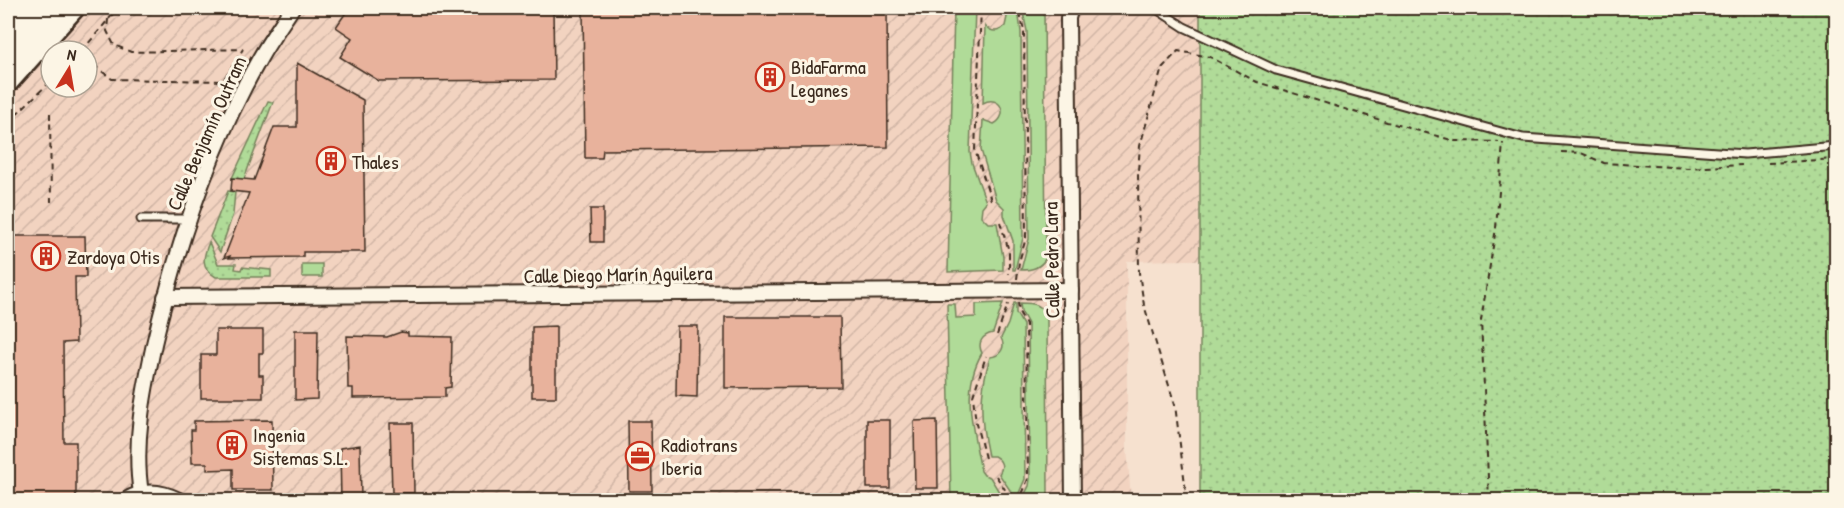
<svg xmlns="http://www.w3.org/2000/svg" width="1844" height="508" font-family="'Patrick Hand',sans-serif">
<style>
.industrial{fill:url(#industrial-furrows);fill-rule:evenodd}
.grass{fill:url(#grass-dots);stroke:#76825b;stroke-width:1.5}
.garden{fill:#b0db98;stroke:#76825b;stroke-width:1.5}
.building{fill:#e8b29c;stroke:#3b2a1e;stroke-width:1.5}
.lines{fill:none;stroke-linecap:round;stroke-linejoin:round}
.service-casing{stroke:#3b2a1e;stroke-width:11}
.minor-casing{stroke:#3b2a1e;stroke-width:18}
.primary-casing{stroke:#3b2a1e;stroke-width:26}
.path{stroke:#3b2a1e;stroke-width:2;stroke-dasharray:6 4.5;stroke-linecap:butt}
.service{stroke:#fcf5e5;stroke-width:7}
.minor{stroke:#fcf5e5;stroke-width:14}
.primary{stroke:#fcf5e5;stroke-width:21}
.labels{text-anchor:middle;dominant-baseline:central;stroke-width:6;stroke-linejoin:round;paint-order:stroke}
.poi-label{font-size:20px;fill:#3b2a1e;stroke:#fcf5e5;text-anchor:start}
.street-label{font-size:20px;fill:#3b2a1e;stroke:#fcf5e5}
</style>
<defs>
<pattern id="industrial-furrows" width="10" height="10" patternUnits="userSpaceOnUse" patternTransform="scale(1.5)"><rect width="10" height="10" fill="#f2d3c0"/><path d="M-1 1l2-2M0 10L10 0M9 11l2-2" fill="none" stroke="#d0b5a5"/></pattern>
<pattern id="grass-dots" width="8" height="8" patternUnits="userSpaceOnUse" patternTransform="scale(1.5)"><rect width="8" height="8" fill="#b0db98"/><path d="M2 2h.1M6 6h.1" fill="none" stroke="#98bc83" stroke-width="1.8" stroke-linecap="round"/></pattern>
</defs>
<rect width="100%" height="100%" fill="#f6e1cf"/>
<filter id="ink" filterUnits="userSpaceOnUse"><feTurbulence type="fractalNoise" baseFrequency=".0167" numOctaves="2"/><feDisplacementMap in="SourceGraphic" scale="12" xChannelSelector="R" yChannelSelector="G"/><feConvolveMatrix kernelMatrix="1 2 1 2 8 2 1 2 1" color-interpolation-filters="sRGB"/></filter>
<g filter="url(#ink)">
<path class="industrial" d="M82,8h1754v241l-709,12v187l4,52h-1123v-415zM51,51h36v36h-36z"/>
<g class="grass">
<rect x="1200" y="8" width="636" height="492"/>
<path d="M268,101l5,1 -29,77 -12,-1z"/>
<path d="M228,191l7,1 -2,22 -13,38 -10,-15z"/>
<path d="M209,242l9,22h18l-1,5 6,1 1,-3 29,3v7h-55c-16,-9 -13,-20 -7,-35z"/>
</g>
<g class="garden">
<path d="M954,8h21l-5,144 2,11 14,39 -4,5 -1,9 7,7h9l6,34v13l-55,2z"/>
<path d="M1000,8h15l4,9 2,15 2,206 -8,32h-2v-29l-9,-26v-7l-8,-8 -15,-50 2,-30 11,4c16,-9 6,-30 -11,-21l2,-77c7,7 14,6 20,0l2,-9z"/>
<path d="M1022,8h22l2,250c-6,10 -14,12 -25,12l8,-31 -2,-208z"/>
<rect x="302" y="264" width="20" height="13"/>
<path d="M1003,303l-10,30c-11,2 -16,10 -11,20 -22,37 -8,79 -1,118l3,4 6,2 14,23h-25v-3h-20v3h-8l-4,-196h8l1,14 20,-1v-13z"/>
<path d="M1014,303h2v10l7,12 2,154 -9,21h-3l-1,-7 -13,-19c5,-7 3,-14 -5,-18h-6c-8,-37 -9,-62 2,-99 11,-1 16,-10 11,-19l7,-14z"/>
<path d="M1020,303c15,0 22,1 27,15l1,177 -3,5h-23l7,-14 1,-7 -2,-155 -7,-13z"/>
</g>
<g class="building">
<path d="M349,8h204l1,72 -175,1 -39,-24 12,-19 -16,-11z"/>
<path d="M616,8h271l1,139 -285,3 -1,8h-17l-2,-149z"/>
<path d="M297,63l66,37 2,152h-62v5l-74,1 1,-2 -6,2 25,-65 -18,-2 1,-13 22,2 20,-53h23z"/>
<path d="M590,209h13v33h-12z"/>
<path d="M8,236h77l1,41h-11l1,65 -13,1 1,99h12v59h-68z"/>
<path d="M725,317h115l1,70 -116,1z"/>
<path d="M556,326v71h-24v-70z"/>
<path d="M677,326h21l-1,71 -21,-1z"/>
<path d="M216,330h47v23h-4v22h4v23h-62v-43h15z"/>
<path d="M295,330h23l-1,69 -22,1z"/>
<path d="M401,332l7,1v3l44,1 -1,50 -6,1v9l-92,1v-10h-5l-1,-52 40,1z"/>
<path d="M272,420l1,70h-40v-21l-26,1v-7h-15l-1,-33h3v-9z"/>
<rect x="867" y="420" width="23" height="68"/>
<path d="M937,420l1,68h-23l-1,-67z"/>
<path d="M628,421h23l1,70h-23z"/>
<path d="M390,423h23l1,70h-22z"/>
<path d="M360,445l1,56h-20l-1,-53z"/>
</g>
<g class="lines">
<g class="service-casing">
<g id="service">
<path d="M1155,8l29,19 92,43 247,68 222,16 91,-8"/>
<path d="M141,219h47"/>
</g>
</g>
<g class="minor-casing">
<g id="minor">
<path d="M1071,8l-3,10 5,482"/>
<path d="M165,297l906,-7"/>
<path d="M141,493c-8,-49 3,-102 13,-149 23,-100 56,-198 106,-286 10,-18 22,-34 32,-50"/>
<path d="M126,500c17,-11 35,-9 53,0"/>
</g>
</g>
<g class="primary-casing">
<g id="primary">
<path d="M8,27l19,-19"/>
<path d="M8,55l44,-47"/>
<path d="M8,81l65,-73"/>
</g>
</g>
<g class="path">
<path d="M981,8l-6,142 16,50"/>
<path d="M108,19l-1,12 7,14 17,7 112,-3"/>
<path d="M82,51l36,-43"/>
<path d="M87,57l4,6 21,16 111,2 20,-32"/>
<path d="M50,113l1,89"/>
<path d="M8,122l43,-41"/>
<path d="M1561,152l20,1 23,10 83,5 55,-3"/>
<path d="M1768,163l68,-4"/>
<path d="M1000,222l9,29v23"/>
<path d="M1017,279l2,-17 7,-24 -2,-207 -5,-23"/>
<path d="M1018,302l1,10 7,12 2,155 -8,21"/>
<path d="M997,335l11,-31"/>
<path d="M985,458l-9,-34 -3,-28 13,-40"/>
<path d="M996,476l12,18 1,6"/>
<path d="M1187,500l-12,-95 -31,-100 -5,-32 -1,-102 2,-25 22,-78 16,-17 32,6 47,25 130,40 68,19 44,1"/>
<path d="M1489,500l-8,-180 15,-92 7,-85"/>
</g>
<use href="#service" class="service"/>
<use href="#minor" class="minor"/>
<use href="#primary" class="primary"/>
</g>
</g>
<defs>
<g id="building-ring" transform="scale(1.5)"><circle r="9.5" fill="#fcf5e5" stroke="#c8321e" stroke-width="1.5"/><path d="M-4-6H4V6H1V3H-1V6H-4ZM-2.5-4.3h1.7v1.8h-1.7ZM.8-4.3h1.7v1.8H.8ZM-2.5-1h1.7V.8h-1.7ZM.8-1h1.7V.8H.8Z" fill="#c8321e"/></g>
<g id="office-ring" transform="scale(1.5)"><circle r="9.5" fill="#fcf5e5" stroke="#c8321e" stroke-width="1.5"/><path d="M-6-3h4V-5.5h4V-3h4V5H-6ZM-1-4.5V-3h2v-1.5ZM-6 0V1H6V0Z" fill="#c8321e"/></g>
</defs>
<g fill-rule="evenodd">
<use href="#building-ring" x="770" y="77"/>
<use href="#building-ring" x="331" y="161"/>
<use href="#building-ring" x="46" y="256"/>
<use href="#building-ring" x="232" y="445"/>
<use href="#office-ring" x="640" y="456"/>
</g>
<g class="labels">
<g class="poi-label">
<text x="791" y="66">BidaFarma<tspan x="791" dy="23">Leganes</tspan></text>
<text x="352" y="161">Thales</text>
<text x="67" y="256">Zardoya Otis</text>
<text x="253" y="434">Ingenia<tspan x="253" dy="23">Sistemas S.L.</tspan></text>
<text x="661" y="444">Radiotrans<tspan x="661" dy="23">Iberia</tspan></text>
</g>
<g class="street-label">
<text transform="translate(206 133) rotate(-66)">Calle Benjamín Outram</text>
<text transform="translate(1051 260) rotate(-91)">Calle Pedro Lara</text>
<text transform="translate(618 274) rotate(-1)">Calle Diego Marín Aguilera</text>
</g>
</g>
<rect width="1844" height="508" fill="none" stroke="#fcf5e5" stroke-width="30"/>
<rect x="15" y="15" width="1814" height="478" fill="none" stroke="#3b2a1e" stroke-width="2" filter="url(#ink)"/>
<g transform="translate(69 69) rotate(11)"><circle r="28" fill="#fcf5e5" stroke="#afa495" stroke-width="1.5"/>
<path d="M0-4.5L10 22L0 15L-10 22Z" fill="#c8321e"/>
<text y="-9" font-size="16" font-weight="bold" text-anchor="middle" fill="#3b2a1e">N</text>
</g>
</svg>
